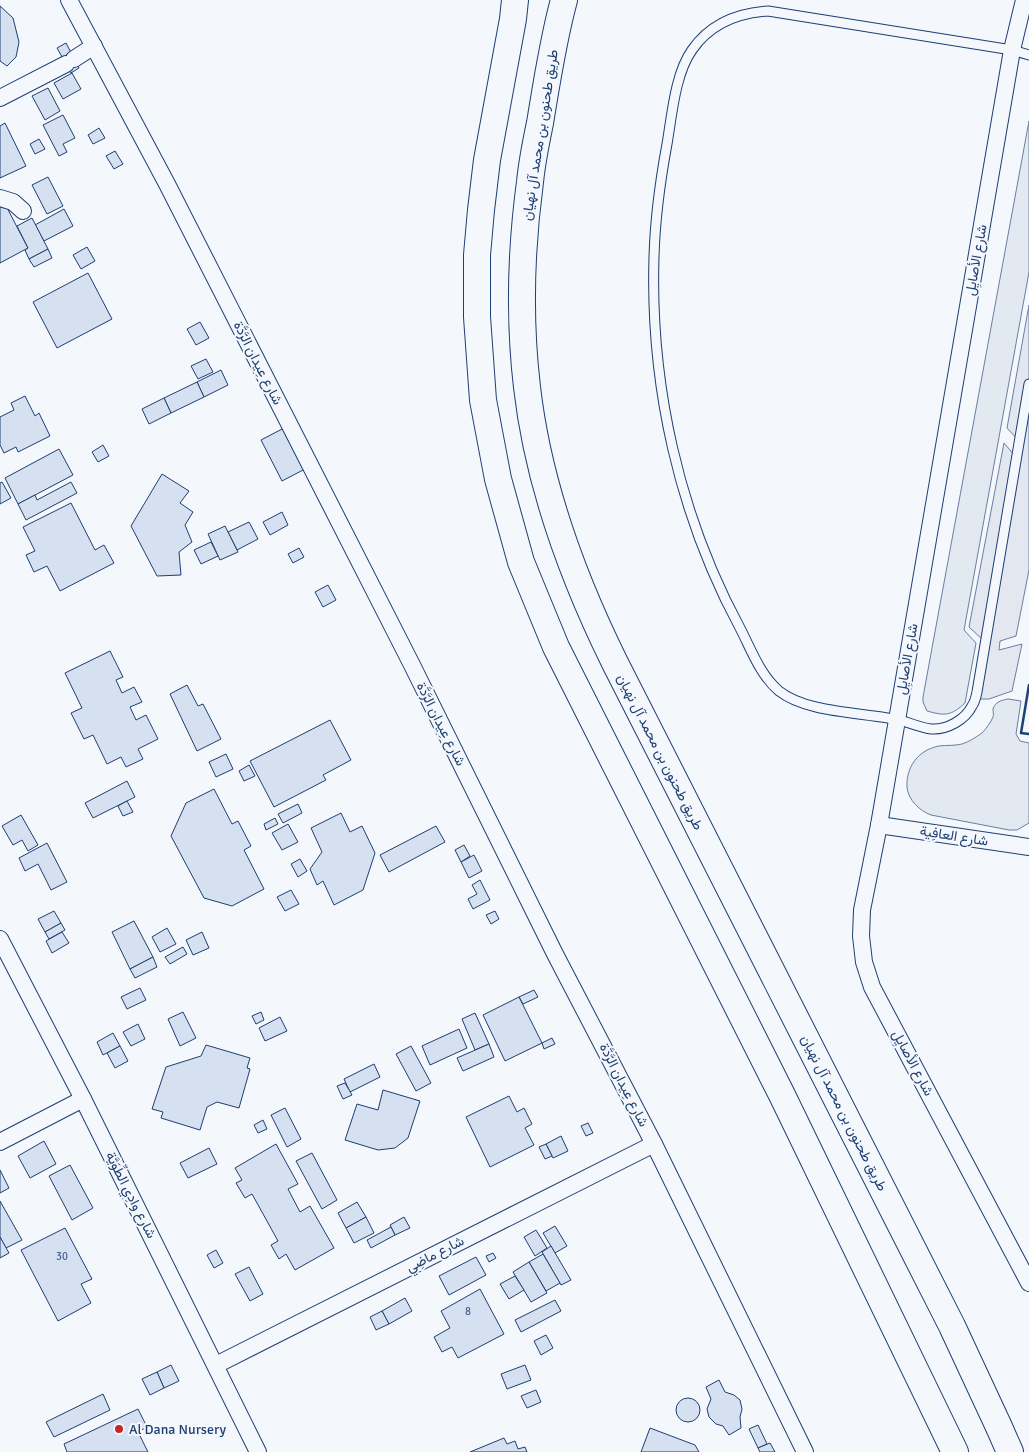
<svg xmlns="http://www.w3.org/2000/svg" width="1029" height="1452" font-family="Signika,Vazirmatn,sans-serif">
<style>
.green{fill:#e3e9f0;stroke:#687fa3}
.parking{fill:#e3e8f0;stroke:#687fa3}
.building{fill:#d5e0f0;stroke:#1d3f73}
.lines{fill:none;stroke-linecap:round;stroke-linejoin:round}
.service-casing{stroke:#1d3f73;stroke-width:11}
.minor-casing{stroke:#1d3f73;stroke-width:18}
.primary-casing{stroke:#1d3f73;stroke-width:28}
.service{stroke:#f4f7fb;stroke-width:9}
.minor{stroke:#f4f7fb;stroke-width:16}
.primary{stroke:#f4f7fb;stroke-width:26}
.wall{stroke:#1d3f73;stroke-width:2.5}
.poi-dot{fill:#c62828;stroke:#f4f7fb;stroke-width:2}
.labels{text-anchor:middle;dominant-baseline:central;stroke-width:4;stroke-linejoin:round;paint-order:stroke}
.number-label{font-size:11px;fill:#4b6792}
.street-label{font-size:14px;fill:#1d3f73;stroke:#f4f7fb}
.poi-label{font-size:14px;fill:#1d3f73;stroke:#f4f7fb;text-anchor:start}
</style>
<rect width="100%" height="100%" fill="#f4f7fb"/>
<g class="green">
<path d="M1029,121v151l-65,358 12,13 -11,60c-14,13 -20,13 -38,8l-4,-9v-5z"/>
<path d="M1008,699l13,2 -5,33 4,7 9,2v80l-12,7h-8l-78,-15c-11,-4 -23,-15 -24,-28 -1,-20 11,-37 32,-41 7,-1 15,0 23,-2 7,-2 14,-7 20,-11 4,-4 9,-11 11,-16 1,-2 0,-5 0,-8 2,-7 9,-9 15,-10z"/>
</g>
<path class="parking" d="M1029,305v265l-13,66 -16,5 -1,9 23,-6 -10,47 -23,8h-17l12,-58 -15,-14 35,-184 12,14 3,-16 -12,-13z"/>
<g class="building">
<path d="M0,6l13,12 6,24 -3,15 -9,9 -7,-5z"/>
<path d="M66,43l13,25 -8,5 -14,-25z"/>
<path d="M72,73l9,16 -18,10 -9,-16z"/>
<path d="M48,88l12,23 -15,9 -13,-24z"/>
<path d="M63,115l12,23 -12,6 4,8 -8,4 -16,-31z"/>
<path d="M5,123l21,43 -26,12v-52z"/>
<path d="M99,128l6,10 -12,6 -5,-9z"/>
<path d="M39,139l6,10 -10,5 -5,-10z"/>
<path d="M115,151l8,13 -9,5 -8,-13z"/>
<path d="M48,177l15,29 -16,8 -15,-29z"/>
<path d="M0,199l5,5 23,44 -28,15z"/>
<path d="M64,209l9,17 -29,15 -9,-16z"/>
<path d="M32,218l16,31 -19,10 -4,-9 3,-2 -11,-22z"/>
<path d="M87,247l8,14 -14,8 -8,-14z"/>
<path d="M48,249l4,9 -18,9 -5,-8z"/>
<path d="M88,273l24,46 -55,29 -24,-46z"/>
<path d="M200,322l9,16 -13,7 -9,-16z"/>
<path d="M206,359l7,13 -15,7 -7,-13z"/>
<path d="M221,370l7,15 -24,12 -7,-15z"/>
<path d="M197,382l7,15 -33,16 -7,-15z"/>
<path d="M25,396l10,20 4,-3 11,23 -32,16 -2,-5 -12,6 -4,-8v-28l14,-7 -3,-7z"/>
<path d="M164,398l7,15 -22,11 -7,-15z"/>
<path d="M284,428l21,41 -23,12 -21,-41z"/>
<path d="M103,445l6,11 -11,6 -6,-10z"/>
<path d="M59,449l14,26 -55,29 -13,-26z"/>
<path d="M162,474l27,17 -9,12 13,9 -8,13 7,17 -13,10 2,23 -24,1 -26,-50z"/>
<path d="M2,482l9,16 -11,6v-21z"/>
<path d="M71,482l6,11 -51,27 -8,-16 17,-9 2,5z"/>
<path d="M71,503l24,47 9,-5 10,18 -54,28 -13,-25 -13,6 -8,-17 9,-4 -12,-24z"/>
<path d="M282,512l6,13 -18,10 -7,-13z"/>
<path d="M249,522l9,17 -21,11 -9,-18z"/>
<path d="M225,526l13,26 -18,8 -12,-26z"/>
<path d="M211,542l7,14 -17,8 -7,-14z"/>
<path d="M299,548l5,9 -11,6 -5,-9z"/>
<path d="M328,585l8,15 -13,7 -8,-15z"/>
<path d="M110,651l13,26 -7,3 6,13 12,-6 8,15 -12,5 6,13 10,-5 12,24 -20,10 5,10 -17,8 -5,-10 -14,7 -14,-29 -9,4 -13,-26 11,-5 -17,-35z"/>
<path d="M187,685l11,21 5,-2 18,35 -24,12 -27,-57z"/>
<path d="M330,720l21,40 -28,15 3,5 -52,27 -24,-46z"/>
<path d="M226,754l7,15 -17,8 -7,-15z"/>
<path d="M249,765l6,11 -11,5 -5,-10z"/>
<path d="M127,781l8,16 -42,21 -8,-15z"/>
<path d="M214,789l18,35 6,-3 13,25 -7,4 20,39 -32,17 -28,-8 -33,-62 15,-33z"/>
<path d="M127,801l6,11 -10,4 -5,-10z"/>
<path d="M298,804l4,9 -19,10 -5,-9z"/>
<path d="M341,813l9,19 12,-6 13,27 -12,37 -29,15 -11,-24 -6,4 -7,-16 12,-17 -11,-24z"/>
<path d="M21,815l17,30 -10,6 -6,-11 -9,5 -11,-19z"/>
<path d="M275,818l3,6 -12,6 -2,-6z"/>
<path d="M288,824l10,18 -16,8 -10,-17z"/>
<path d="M436,826l9,16 -56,30 -9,-17z"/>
<path d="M47,843l20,39 -16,8 -13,-26 -13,7 -6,-13z"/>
<path d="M464,845l6,11 -9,6 -6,-12z"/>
<path d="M474,855l8,16 -13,7 -8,-16z"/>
<path d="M300,859l7,12 -9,6 -7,-13z"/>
<path d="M480,880l10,20 -17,9 -5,-10 9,-5 -5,-9z"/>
<path d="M291,890l8,14 -14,7 -8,-14z"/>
<path d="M54,911l7,12 -16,9 -7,-13z"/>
<path d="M495,911l4,8 -8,5 -5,-9z"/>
<path d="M134,921l19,36 -23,12 -18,-37z"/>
<path d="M61,923l4,7 -16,9 -4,-7z"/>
<path d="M167,928l9,16 -16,8 -8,-15z"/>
<path d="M62,932l7,11 -17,10 -6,-12z"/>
<path d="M202,932l7,16 -16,7 -7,-15z"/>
<path d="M183,947l4,7 -17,10 -5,-7z"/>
<path d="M153,957l4,10 -22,11 -5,-9z"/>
<path d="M140,988l6,12 -19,9 -6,-12z"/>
<path d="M534,990l4,7 -15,7 -4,-7z"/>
<path d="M519,997l23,46 -37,18 -22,-46z"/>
<path d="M183,1012l13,26 -16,8 -12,-27z"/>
<path d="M261,1012l3,8 -8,4 -4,-8z"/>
<path d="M475,1013l14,31 -14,6 -13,-31z"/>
<path d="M280,1017l7,14 -22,10 -6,-13z"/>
<path d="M138,1024l7,15 -14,7 -8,-14z"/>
<path d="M459,1029l8,19 -37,17 -8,-19z"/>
<path d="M113,1033l7,13 -17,9 -6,-13z"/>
<path d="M552,1038l3,6 -11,5 -2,-6z"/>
<path d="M489,1044l5,13 -31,14 -6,-13z"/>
<path d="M206,1045l44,13 -3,10 3,1 -11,39 -22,-6 -10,5 -7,23 -39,-12 2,-6 -11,-3 14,-42 35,-11z"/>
<path d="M120,1046l8,15 -13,7 -8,-15z"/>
<path d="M411,1046l20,37 -15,8 -20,-37z"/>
<path d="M374,1064l6,13 -30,15 -6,-13z"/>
<path d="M345,1083l7,12 -9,4 -6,-13z"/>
<path d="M383,1090l37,11 -12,37 -13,10 -17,2 -33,-10 12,-36 21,6z"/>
<path d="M509,1096l8,16 7,-4 8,16 -7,4 9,17 -44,22 -24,-50z"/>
<path d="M285,1108l16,31 -14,8 -16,-32z"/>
<path d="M263,1120l4,9 -9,4 -4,-8z"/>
<path d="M588,1123l5,10 -7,3 -5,-10z"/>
<path d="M561,1136l7,15 -15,7 -7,-14z"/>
<path d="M44,1141l12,23 -26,14 -12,-22z"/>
<path d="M276,1144l22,40 -10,5 12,23 10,-6 24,42 -39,22 -9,-16 -7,5 -8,-14 7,-4 -26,-47 -7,4 -9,-15 6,-3 -7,-12z"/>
<path d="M546,1144l6,12 -7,3 -6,-12z"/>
<path d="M209,1148l8,16 -29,14 -8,-15z"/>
<path d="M312,1153l25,47 -15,9 -26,-48z"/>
<path d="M70,1165l23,43 -21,12 -23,-44z"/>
<path d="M0,1170l9,18 -9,5z"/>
<path d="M0,1201l22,39 -16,8 -6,-11z"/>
<path d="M357,1202l9,15 -20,11 -8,-15z"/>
<path d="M366,1217l8,16 -20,10 -8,-15z"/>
<path d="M404,1217l6,11 -15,7 -5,-10z"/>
<path d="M555,1226l12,20 -12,7 -12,-20z"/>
<path d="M391,1227l4,8 -24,13 -4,-8z"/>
<path d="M65,1228l27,51 -11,5 10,19 -33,18 -37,-71z"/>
<path d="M536,1230l11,18 -12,8 -11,-19z"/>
<path d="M0,1237l9,16 -9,5z"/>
<path d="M551,1246l20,34 -10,5 -19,-33z"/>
<path d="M216,1250l7,13 -9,5 -7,-13z"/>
<path d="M493,1253l3,5 -7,4 -3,-6z"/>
<path d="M543,1254l17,29 -14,8 -17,-29z"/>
<path d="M476,1257l10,18 -37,20 -10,-19z"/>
<path d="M529,1262l18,31 -16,9 -18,-30z"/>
<path d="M249,1267l14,27 -13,7 -15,-27z"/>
<path d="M515,1276l9,14 -15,9 -9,-15z"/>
<path d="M480,1289l24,45 -46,24 -6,-11 -10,5 -8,-15 16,-9 -9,-17z"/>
<path d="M405,1298l7,13 -23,13 -7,-13z"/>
<path d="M555,1300l6,11 -40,21 -6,-12z"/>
<path d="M382,1311l7,13 -13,6 -6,-13z"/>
<path d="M546,1335l7,13 -12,7 -7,-14z"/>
<path d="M171,1365l8,16 -15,7 -7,-16z"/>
<path d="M525,1365l6,15 -24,9 -6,-15z"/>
<path d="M157,1372l7,16 -14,7 -8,-16z"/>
<path d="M719,1380l6,12 9,3 6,5 2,9 -2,8 1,11 -12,7 -6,-9 -7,-2 -7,-7 -2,-8 4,-10 -5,-12z"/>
<path d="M536,1390l5,12 -14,6 -6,-12z"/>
<path d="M103,1394l7,16 -56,27 -8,-15z"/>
<circle cx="688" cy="1410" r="12"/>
<path d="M138,1409l9,18 -9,5 10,20h-81l-3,-8z"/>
<path d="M758,1425l9,19 -9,4 -9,-19z"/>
<path d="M650,1428l45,17 4,7h-58z"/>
<path d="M504,1438l3,6 8,-3 3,8 7,-2 2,5h-57z"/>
<path d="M770,1443l5,9h-15l-2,-4z"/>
</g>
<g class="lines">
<g class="service-casing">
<path id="service" d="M1029,55l-17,-5 -244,-39c-30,2 -58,13 -76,39 -17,24 -20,65 -25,94 -7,38 -12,75 -13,113 -4,128 25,258 86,371 11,21 20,47 39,63 29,23 87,21 124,30 9,3 19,7 28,8 16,1 34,-9 41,-23 3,-4 4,-9 5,-14l52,-308"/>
</g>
<g class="minor-casing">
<g id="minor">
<path d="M69,0l98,184 245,481 143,289 99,190 151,308"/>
<path d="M1024,0l-12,50 -133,775 -17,85 -1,26 3,26 8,25 157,296"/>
<path d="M74,59l20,-13"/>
<path d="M0,98l66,-34"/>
<path d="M0,198l13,4 10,9"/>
<path d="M879,825l150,22"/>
<path d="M0,939l83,160 175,353"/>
<path d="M0,1142l83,-43"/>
<path d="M216,1365l438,-221"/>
</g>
</g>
<g class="primary-casing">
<g id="primary">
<path d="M515,0l-2,19 -26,141 -6,50 -4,45v62l6,83 15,79 23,83 35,85 226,448 173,357"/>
<path d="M564,0c-11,40 -17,81 -24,123 -4,19 -8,39 -10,59 -9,67 -11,137 -3,205 11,97 45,189 88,276l337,663 47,101 11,25"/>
</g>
</g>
<use href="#service" class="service"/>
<use href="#minor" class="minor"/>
<use href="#primary" class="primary"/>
<path class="wall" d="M1029,685l-8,48 8,1"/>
</g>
<circle class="poi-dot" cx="119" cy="1429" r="5"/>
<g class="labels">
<g class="number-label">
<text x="62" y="1256">30</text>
<text x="468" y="1311">8</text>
</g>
<g class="street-label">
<text transform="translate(540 135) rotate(-81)">طريق طحنون بن محمد آل نهيان</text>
<text transform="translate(976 260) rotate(-80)">شارع الأصايِل</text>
<text transform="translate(258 363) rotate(63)">شارع عِيدان الرَّدَّة</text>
<text transform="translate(907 659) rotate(-80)">شارع الأصايِل</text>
<text transform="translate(441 724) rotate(63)">شارع عِيدان الرَّدَّة</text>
<text transform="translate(660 752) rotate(63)">طريق طحنون بن محمد آل نهيان</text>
<text transform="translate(954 836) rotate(9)">شارع العافِية</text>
<text transform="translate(913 1063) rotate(62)">شارع الأصايِل</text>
<text transform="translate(624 1085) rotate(63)">شارع عِيدان الرَّدَّة</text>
<text transform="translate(844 1113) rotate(63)">طريق طحنون بن محمد آل نهيان</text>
<text transform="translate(131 1195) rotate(63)">شارع وادِي الطِّوَيَّة</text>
<text transform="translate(435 1254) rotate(-27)">شارع ماضِي</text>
</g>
<g class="poi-label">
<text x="129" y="1429">Al Dana Nursery</text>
</g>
</g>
</svg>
